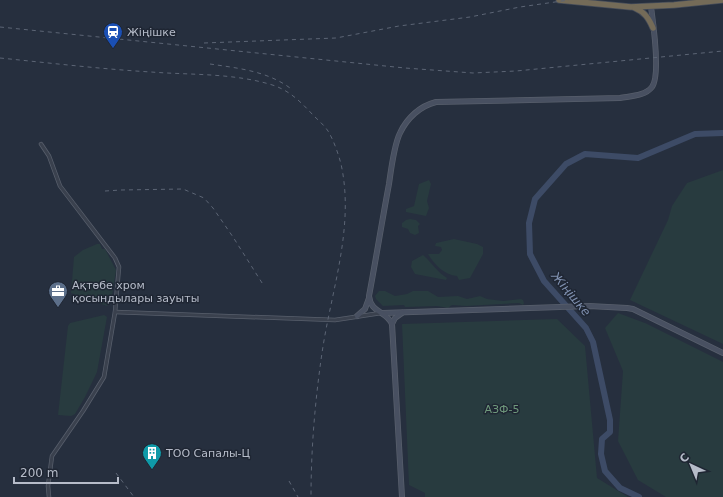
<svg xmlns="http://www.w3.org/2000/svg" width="723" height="497" font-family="'DejaVu Sans',sans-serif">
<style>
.green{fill:#283b3f}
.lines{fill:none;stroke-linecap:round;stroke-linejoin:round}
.river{stroke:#3d4b66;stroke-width:6}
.street-casing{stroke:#585f6c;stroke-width:4.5}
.secondary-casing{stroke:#585f6c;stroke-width:6}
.highway-casing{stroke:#454c59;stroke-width:7}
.street{stroke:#3a414e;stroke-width:3}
.secondary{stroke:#485061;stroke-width:4.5}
.highway{stroke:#746b58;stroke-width:5.5}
.rail{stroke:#5c6575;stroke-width:1;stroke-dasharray:4 4;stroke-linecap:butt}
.labels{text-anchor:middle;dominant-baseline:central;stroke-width:3;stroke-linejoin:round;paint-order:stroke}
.poi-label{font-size:11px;fill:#b6bcc9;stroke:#1f2633;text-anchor:start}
.park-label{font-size:11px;fill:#6f997c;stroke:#1f2633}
.water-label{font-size:12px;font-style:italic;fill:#7f90af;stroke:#1f2633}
</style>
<rect width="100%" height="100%" fill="#262f3e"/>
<g class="green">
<path d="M723,170v174l-93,-44 38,-80 4,-14 15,-23z"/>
<path d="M429,180l2,4 -4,17 2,7 -3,8 -20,-4v-3l8,-3 5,-22z"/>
<path d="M410,219l6,1 4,4 -2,2 1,7 -4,2 -5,-2 -2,-4 -6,-2v-4l4,-3z"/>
<path d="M454,239l23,5 6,3v7l-13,24 -11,2 -2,-4c-13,-1 -23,-12 -29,-22h11l3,-4 -1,-3 -6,-1 1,-3z"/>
<path d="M97,244h3l2,5h3l11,21 -5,32 -4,4 -36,-13 3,-36 9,-7z"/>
<path d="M423,255c8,7 15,18 24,23l-1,2 -31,-6 -4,-7 1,-6z"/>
<path d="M379,291h6l10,5 12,-2 6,-3h15l10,6 20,-1 9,3 13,-3 7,3 16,2 18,-2 2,1 1,3 -1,2 -4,-2 -53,3 -14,-1 -4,3 -11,-2 -32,1 -1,-2 -21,1 -7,-7 -1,-3z"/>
<path d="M618,313l27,10 78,39v135h-57l-28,-17 -20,-39 5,-70 -18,-43z"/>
<path d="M104,315l3,2 -10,55 -12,25 -10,17 -4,2 -13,-1 10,-89 2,-3z"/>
<path d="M557,319l28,27 12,132 31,19h-203v-4l-16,-8 -7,-161z"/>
</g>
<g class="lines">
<path class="river" d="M639,497l-19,-9 -15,-17 -4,-17 1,-15 8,-7v-12l-17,-78 -7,-14 -42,-47 -14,-27 -1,-31 6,-24 31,-35 19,-10 53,4 57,-24 28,-1"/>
<g class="street-casing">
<g id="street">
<path d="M41,144l8,12 11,30 55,72 4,9 -4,45 -11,65 -21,34 -31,45 -4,30 1,11"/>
<path d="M115,312l220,8 46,-7"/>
</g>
</g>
<g class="secondary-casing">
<g id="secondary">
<path d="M383,313l206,-7 38,2 6,1 90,44"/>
<path d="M357,316l8,-7 4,-11"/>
<path d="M392,324l3,-6 7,-5"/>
<path d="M402,497l-10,-173c-6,-14 -21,-10 -23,-28 7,-37 13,-75 20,-112 2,-14 5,-39 11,-51 7,-15 20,-27 36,-31l184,-4c11,-2 25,-2 32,-11 9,-12 1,-65 -1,-80"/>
</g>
</g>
<g class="highway-casing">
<g id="highway">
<path d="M559,0l72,7 43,-2 49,-5"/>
<path d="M635,8c10,4 14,11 18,20"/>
</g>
</g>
<use href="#street" class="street"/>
<use href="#secondary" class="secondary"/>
<use href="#highway" class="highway"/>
<g class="rail">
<path d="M0,27l405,41 68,5 43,-2 207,-20"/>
<path d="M204,43l132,-5 63,-12 71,-9 50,-10 49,-7"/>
<path d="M0,58c50,5 101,11 151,14 39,3 80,1 118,12 19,5 31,17 44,31 5,5 11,10 15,16 6,10 10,22 13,33 14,63 -10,127 -19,189 -7,48 -11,96 -11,144"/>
<path d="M210,64c27,4 57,7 80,24"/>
<path d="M105,191l16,-1 62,-1 21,9 9,10 20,29 31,49"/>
<path d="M116,473l18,24"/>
<path d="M289,481l9,16"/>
</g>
</g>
<defs>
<g id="station-pin" transform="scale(1)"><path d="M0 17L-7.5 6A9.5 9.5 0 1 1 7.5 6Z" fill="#1a4fb4" stroke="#1f2633"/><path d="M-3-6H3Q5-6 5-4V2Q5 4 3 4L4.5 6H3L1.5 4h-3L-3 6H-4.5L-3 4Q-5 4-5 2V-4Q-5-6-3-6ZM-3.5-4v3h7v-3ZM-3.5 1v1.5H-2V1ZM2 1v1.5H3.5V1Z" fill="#fff"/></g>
<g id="office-pin" transform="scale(1)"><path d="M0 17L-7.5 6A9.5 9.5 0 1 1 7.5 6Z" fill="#5c6f8a" stroke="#1f2633"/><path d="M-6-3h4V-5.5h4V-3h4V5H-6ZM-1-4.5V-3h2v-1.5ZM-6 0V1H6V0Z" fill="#fff"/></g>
<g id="building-pin" transform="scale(1)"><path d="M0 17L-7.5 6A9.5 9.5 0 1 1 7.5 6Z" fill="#0f9aa8" stroke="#1f2633"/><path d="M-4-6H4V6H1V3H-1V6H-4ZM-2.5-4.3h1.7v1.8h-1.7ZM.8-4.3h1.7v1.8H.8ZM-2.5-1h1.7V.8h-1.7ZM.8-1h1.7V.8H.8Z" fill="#fff"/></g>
</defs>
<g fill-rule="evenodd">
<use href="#station-pin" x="113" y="32"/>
<use href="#office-pin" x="58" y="291"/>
<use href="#building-pin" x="152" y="453"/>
</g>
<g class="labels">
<g class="poi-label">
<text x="127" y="32">Жіңішке</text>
<text x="72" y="285">Ақтөбе хром<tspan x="72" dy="13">қосындылары зауыты</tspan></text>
<text x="166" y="453">ТОО Сапалы-Ц</text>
</g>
<g class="park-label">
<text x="502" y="409">АЗФ-5</text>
</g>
<g class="water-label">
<text transform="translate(571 294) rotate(50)">Жіңішке</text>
</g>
</g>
<g transform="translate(691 465) rotate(316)" stroke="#1f2633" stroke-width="3" paint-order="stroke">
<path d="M0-3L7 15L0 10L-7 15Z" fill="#b6bcc9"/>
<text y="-6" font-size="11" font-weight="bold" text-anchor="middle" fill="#b6bcc9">С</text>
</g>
<path d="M14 477v6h104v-6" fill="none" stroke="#b6bcc9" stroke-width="2"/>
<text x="20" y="477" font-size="12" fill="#b6bcc9" stroke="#1f2633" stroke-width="3" paint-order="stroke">200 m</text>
</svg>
